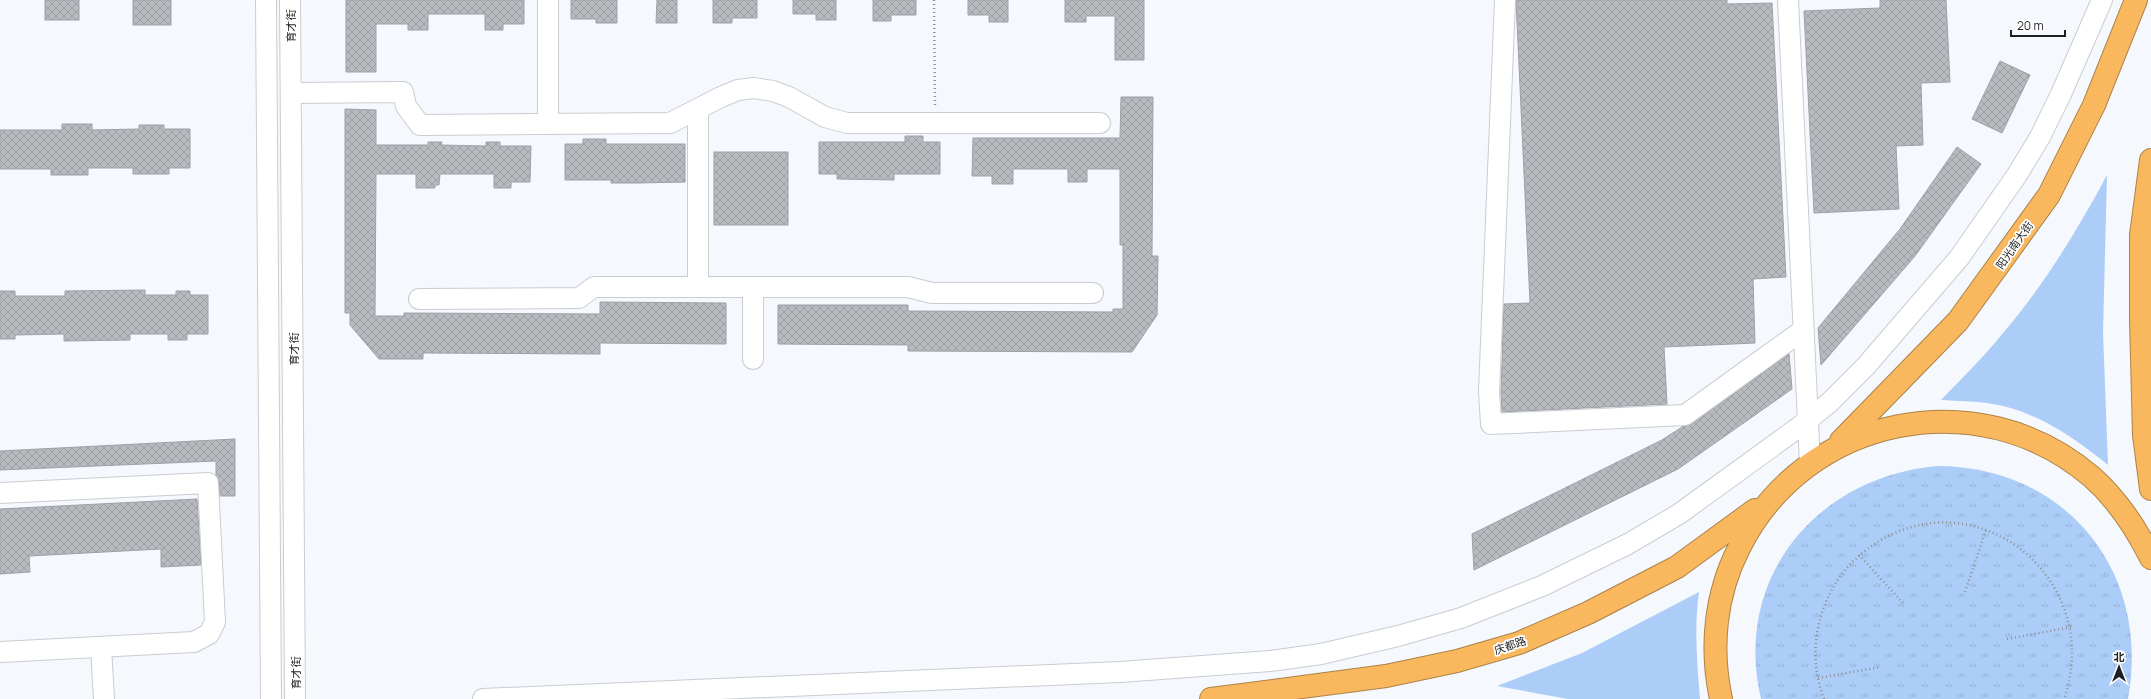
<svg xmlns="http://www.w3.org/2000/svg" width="2151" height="699" font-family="Manrope,'Noto Sans SC',sans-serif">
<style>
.green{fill:#accdf7}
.park{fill:url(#park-tufts)}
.building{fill:url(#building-cross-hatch);stroke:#9da1a5}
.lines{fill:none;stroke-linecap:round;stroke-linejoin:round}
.minor-casing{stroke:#c9ccd1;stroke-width:22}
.highway-casing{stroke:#ac8248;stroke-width:24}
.path{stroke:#8d9093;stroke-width:2.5;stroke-dasharray:1 3;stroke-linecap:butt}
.minor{stroke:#fff;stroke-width:20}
.highway{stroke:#f9b85e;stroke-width:22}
.labels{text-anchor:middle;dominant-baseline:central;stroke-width:3.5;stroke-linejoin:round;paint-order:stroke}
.street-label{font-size:11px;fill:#1d1f20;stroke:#fff}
</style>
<defs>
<pattern id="park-tufts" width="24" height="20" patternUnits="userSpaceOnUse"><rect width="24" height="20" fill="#accdf7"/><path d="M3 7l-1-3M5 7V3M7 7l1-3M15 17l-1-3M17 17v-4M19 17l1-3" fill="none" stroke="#94b0d3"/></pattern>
<pattern id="building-cross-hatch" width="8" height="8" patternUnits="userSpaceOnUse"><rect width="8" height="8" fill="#b7babe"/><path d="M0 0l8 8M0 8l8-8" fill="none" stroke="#9d9fa3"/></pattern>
</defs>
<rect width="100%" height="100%" fill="#f5f8fd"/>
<g class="green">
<path d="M2107,175l-4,157 5,133c-33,-27 -72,-54 -115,-61 -17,-3 -35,-3 -52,-4 21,-22 43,-43 62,-67 41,-48 74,-102 104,-158z"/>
<path d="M1699,592c-5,36 -2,71 1,107h-132l-71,-13 85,-33z"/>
</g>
<path class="park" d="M1938,466c129,1 213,106 190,233h-367c-29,-122 57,-223 177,-233z"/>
<g class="building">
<rect x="45" y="0" width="34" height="20"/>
<rect x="133" y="0" width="38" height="25"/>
<path d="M346,0h178v24h-21v6h-18v-16h-57v16h-20v-6h-32v48h-30z"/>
<path d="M571,0h46v23h-21v-4h-25z"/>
<path d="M657,0h20v23h-21z"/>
<path d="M713,0h44v18h-25v5h-19z"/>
<path d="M793,0h43v20h-20v-6h-23z"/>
<path d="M873,0h43v15h-25v6h-18z"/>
<path d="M968,0h40v22h-19v-7h-21z"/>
<path d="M1065,0h79v60h-29v-44h-29v6h-21z"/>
<path d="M1516,0h211v4l45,-1 14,274 -33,2 2,64 -91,4 3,57 -165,8 -1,-20 3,-88 26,-1z"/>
<path d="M1880,0h66l4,82 -29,1 2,62 -27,1 3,63 -85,4 -10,-202 76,-3z"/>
<path d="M2000,61l30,14 -28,58 -30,-14z"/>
<path d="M1121,97h32l-1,159h6l-1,59 -25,37 -224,-1v-6l-130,-1v-39h130v6l205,1v-3h10v-64h-3v-76h-33v13h-19v-13h-55v15h-21v-8h-20l1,-38h147z"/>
<path d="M345,109l31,1v35h52v-3h14l-1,3 45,1v-4h14v4h31l-1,36h-19v6h-17v-14h-54l-1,11h-4v3h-19v-14h-40l-1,142h29v-3l196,1v-12l126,1v41l-126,-1v11l-177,-1v6h-44l-29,-34v-12h-5z"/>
<path d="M62,124h30v6l47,-1v-4h25v4h26v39h-21v6h-36v-6h-45v7h-37v-6h-51v-39h62z"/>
<path d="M905,136h18v6h17v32h-46v6l-57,-1v-5h-18v-32h86z"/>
<path d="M583,139h23v5h79v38l-47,1h-27v-3h-46v-36h18z"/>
<path d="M1957,147l24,17 -66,92 -94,109 -3,-37 82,-99z"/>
<rect x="714" y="152" width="74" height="73"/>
<path d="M145,290v5h31v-4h14v4h18v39h-21v6h-19v-6h-38v6l-66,1v-7l-49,1v4h-15v-48h15v5h50v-5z"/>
<path d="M1789,354l3,35 -114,80 -204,101 -2,-36 190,-94 20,-13 10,-3z"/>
<path d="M235,439v57h-15l-1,-14 -3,-7v-14l-216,9v-19z"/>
<path d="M197,499l4,66 -40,2v-18l-132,7 1,16 -30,2v-65z"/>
</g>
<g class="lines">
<g class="minor-casing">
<g id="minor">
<path d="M266,0l5,699"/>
<path d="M290,0l5,699"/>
<path d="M548,0v124"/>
<path d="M1505,0l-16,392 2,32 194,-9 118,-85"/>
<path d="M1788,0l22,464"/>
<path d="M291,93l112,-1 3,14 14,19 250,-2 51,-26 17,-7 16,-2 19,3 16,6 36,20 22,6h253"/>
<path d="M698,110v177"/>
<path d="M753,287v72"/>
<path d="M419,299l160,-1 15,-11h314l24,6h161"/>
<path d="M0,493l208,-10 7,139 -6,12 -15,8 -194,10"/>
<path d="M101,647l3,52"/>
<path d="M483,699l637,-27 150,-11 51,-7 77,-18 63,-18 81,-32 86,-42 51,-30 120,-87 30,-24 37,-37 93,-108 58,-83 23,-38 21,-43 41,-94"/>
</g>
</g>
<g class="highway-casing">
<g id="highway">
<path d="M2151,160l-10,75v85l3,115 7,54"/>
<path d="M1841,441l117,-120 91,-126 45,-90 42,-105"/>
<path d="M1211,699l175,-23 71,-15 62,-18 69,-30 89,-46 78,-57"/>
<path d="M1721,699c-11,-51 -6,-104 18,-151 66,-133 240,-168 353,-71 26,23 44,51 59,81"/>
</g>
</g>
<g class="path">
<path d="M934,0l1,105"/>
<path d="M1859,555l44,48"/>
<path d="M1965,592l21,-62"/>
<path d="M2007,639l64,-12"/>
<path d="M1818,678l63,-11"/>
<path d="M1824,699c-12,-31 -11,-64 1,-95 9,-22 24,-42 44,-56 104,-76 237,30 195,151"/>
</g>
<use href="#minor" class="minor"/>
<use href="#highway" class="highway"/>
</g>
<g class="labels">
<g class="street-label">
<text transform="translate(290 26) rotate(-90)">育才街</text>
<text transform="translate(2014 245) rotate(-55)">阳光南大街</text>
<text transform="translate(293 349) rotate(-90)">育才街</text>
<text transform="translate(1510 645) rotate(-18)">庆都路</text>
<text transform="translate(295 673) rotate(-90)">育才街</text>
</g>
</g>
<g transform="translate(2119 667)" stroke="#ffffff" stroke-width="3" paint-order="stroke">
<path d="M0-3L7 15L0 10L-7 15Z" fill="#1d1f20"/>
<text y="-6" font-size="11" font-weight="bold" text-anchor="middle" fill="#1d1f20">北</text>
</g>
<path d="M2011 30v6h54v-6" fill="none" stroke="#1d1f20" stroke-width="2"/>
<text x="2017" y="30" font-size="12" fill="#1d1f20" stroke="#ffffff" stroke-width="3" paint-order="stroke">20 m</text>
</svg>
